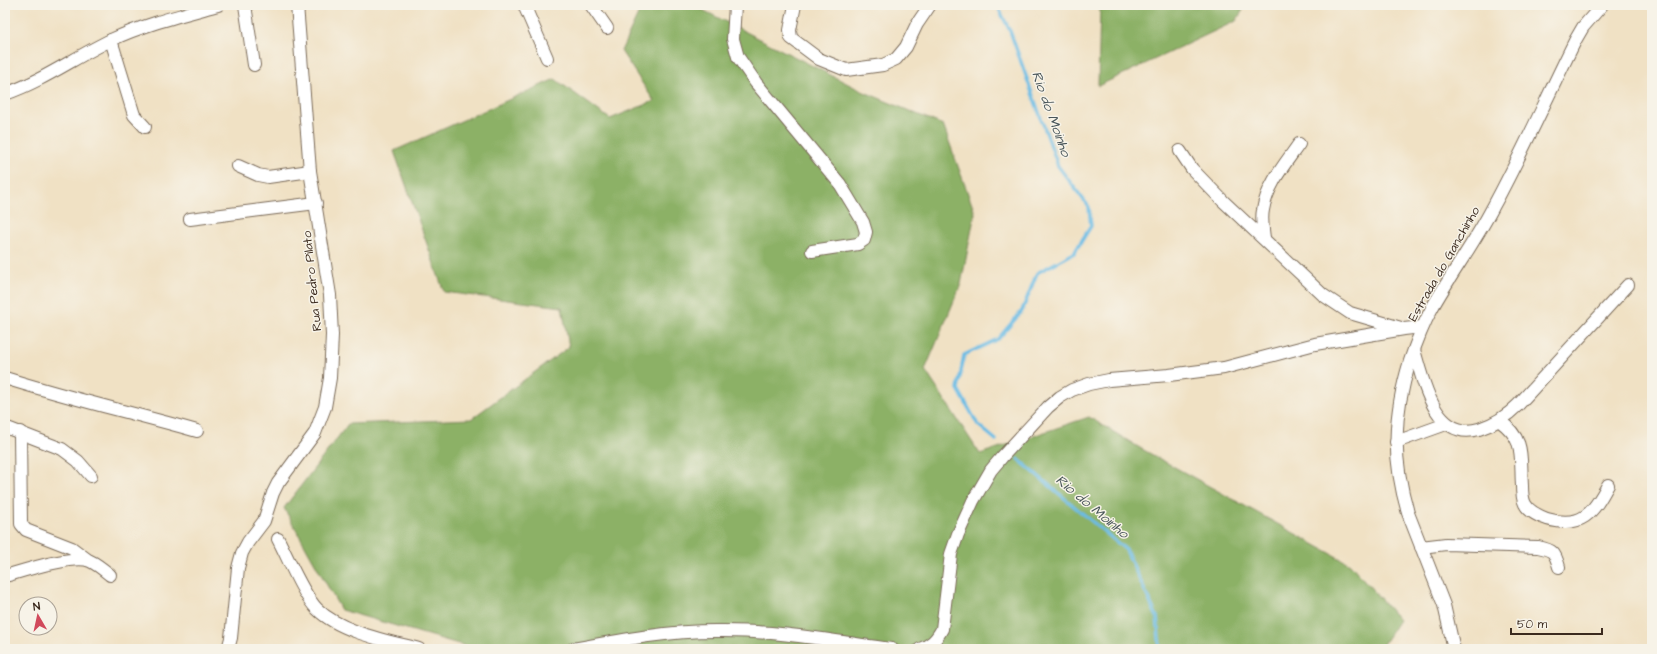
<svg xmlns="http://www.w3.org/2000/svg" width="1657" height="654" font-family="'Architects Daughter',sans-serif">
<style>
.forest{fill:#8cb166;stroke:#646e42}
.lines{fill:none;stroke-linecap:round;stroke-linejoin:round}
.stream{stroke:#6abce5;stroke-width:3.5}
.minor-casing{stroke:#7a6a58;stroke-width:14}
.minor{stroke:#fff;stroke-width:12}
.labels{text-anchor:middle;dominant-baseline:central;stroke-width:3;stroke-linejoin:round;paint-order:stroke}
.street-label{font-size:13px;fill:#3b2a1e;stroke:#f7f3e8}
.water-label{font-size:14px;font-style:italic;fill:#49565a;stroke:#f7f3e8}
</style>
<rect width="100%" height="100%" fill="#f7f3e8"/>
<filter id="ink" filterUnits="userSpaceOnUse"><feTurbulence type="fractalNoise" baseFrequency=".025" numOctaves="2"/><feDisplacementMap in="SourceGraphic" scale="8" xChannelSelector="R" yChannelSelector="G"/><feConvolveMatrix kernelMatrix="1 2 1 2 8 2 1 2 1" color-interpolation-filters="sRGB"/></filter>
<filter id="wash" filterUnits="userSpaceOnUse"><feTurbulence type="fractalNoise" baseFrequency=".012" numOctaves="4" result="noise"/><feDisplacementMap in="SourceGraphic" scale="16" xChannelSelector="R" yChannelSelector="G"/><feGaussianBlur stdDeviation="0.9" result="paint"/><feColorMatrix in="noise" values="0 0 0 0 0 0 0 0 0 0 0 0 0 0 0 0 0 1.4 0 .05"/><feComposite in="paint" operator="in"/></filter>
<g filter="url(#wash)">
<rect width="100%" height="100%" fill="#f0e1c4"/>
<g class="forest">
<path d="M650,5h43l169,86 81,34 32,88 -14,71 -36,86 55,84 109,-37 51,31 210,116 49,56 -19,29h-904l-135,-39 -57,-102 64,-84 123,-5 98,-72 -7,-40 -118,-15 -50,-141 161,-72 55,40 44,-18 -33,-50 20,-43z"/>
<path d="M1100,5h146l-10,16 -138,65z"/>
</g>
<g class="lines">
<g class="stream">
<path d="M996,440l-18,-15 -20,-36 6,-34 34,-16 24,-28 15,-38 37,-20 17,-27 -2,-19 -31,-41 -48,-135 -13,-26"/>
<path d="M1018,459l108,91 31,67 3,32"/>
</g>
</g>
</g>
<g filter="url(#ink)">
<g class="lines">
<g class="minor-casing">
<g id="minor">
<path d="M245,5l9,60"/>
<path d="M524,5l23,53"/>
<path d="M591,5l16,23"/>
<path d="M735,5l-2,34 5,18 18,26 84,101 23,38 3,10 -2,8 -6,4 -46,7"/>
<path d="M795,5l-5,25 1,8 28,21 27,11 37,-5 13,-6 10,-12 11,-23 13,-19"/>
<path d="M111,40l23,75 11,12"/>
<path d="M5,94c38,-13 70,-37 106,-54 34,-16 71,-25 107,-35"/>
<path d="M1180,151l12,18 31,32 100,94 27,18 51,15"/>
<path d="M238,166l20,9 10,2 42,-6"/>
<path d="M190,219l126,-16"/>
<path d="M1264,238c-1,-9 -3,-19 -1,-28 4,-25 22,-46 36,-66"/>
<path d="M1414,350c9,30 21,92 65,79 16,-5 28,-13 39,-24l110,-120"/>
<path d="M5,378c63,20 128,35 192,53"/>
<path d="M1500,421c26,19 20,36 22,65 0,6 0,12 3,18 4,8 14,12 22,15 35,10 46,-6 61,-34"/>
<path d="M5,427l57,22 16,12 13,15"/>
<path d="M20,432l1,92 5,6 46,18 16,12"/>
<path d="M1396,442l50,-18"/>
<path d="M278,539c10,19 25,56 39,70 23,23 71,32 102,40"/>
<path d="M1421,547l25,-3 92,3c15,3 17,5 21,20"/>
<path d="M5,576c18,-5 69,-22 85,-15 7,3 14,9 20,14"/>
<path d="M228,649l3,-11 7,-70 4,-15 6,-11 16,-21 9,-28 5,-10 37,-50 10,-26 5,-29 2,-43 -2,-40 -20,-124 -13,-166"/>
<path d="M573,649c48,-9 95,-18 143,-18 59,-1 117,10 176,18"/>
<path d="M920,649c11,-4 16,-9 22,-20l9,-75 7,-20 15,-33 18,-31 11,-13 46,-50 12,-10 12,-7 17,-6 20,-4 60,-5 55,-7 91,-24 89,-15 18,-2"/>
<path d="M1454,649l-10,-44 -36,-92c-16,-55 -15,-97 2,-152 6,-18 13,-36 22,-53 19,-34 43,-66 61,-101 30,-55 55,-112 83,-168l7,-12 19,-22"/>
</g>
</g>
<use href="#minor" class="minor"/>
</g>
</g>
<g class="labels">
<g class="street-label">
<text transform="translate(1444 264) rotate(-60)">Estrada do Ganchinho</text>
<text transform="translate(312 281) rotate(-96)">Rua Pedro Pilato</text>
</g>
<g class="water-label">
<text transform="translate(1051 114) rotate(70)">Rio do Moinho</text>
<text transform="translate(1092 507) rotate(40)">Rio do Moinho</text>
</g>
</g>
<rect width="1657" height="654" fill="none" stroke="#f7f3e8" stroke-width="20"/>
<g transform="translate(38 616) rotate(351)"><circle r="19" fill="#f7f3e8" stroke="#aca397"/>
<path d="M0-3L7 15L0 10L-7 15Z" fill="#d1495b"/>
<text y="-6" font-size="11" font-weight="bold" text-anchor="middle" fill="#3b2a1e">N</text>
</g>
<path d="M1511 628v6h91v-6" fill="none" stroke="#3b2a1e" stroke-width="2"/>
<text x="1517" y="628" font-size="12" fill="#3b2a1e" stroke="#f7f3e8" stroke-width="3" paint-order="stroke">50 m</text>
</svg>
